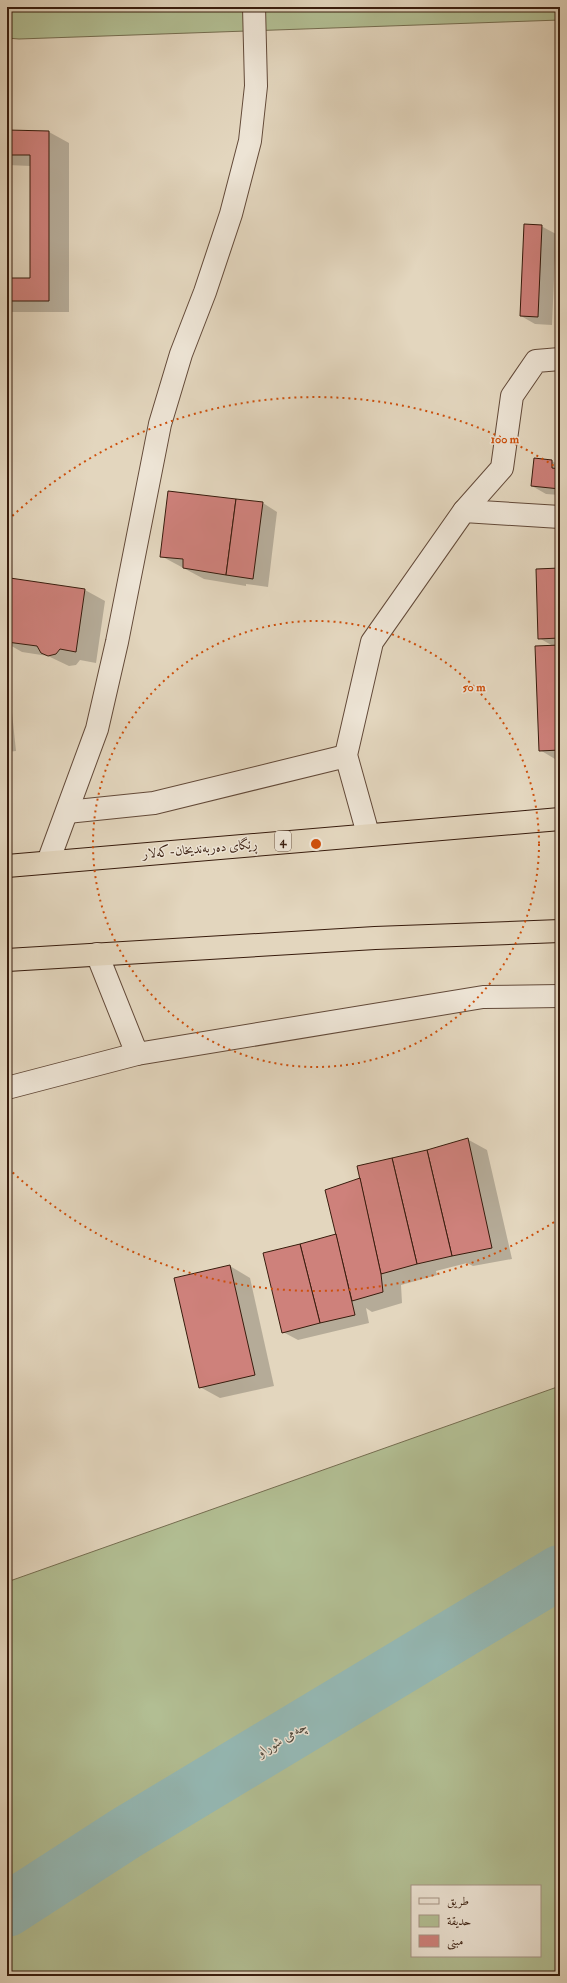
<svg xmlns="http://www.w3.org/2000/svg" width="567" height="1983" font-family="'IM FELL Double Pica',Amiri,serif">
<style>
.green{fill:#b2be93;stroke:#756d50;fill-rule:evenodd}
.shadow{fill:#0003}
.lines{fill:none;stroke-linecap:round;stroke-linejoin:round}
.river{stroke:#95b9b5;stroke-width:54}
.building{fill:#ce817b;stroke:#381c0d}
.street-casing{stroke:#634a39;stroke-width:24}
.highway-casing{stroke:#381c0d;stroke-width:24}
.street{stroke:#ede4d5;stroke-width:22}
.highway{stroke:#e3d6be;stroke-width:22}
.ring{fill:none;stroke:#ce500c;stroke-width:2;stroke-dasharray:2 4}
.labels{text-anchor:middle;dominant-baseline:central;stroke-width:3;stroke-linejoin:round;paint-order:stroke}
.shield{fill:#ede4d5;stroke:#6e5849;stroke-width:1}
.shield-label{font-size:12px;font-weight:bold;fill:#381c0d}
.street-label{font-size:13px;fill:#381c0d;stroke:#ede4d5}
.water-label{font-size:14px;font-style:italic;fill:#544b3f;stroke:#ede4d5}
.centre{fill:#ce500c;stroke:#ede4d5;stroke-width:2}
.ring-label{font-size:12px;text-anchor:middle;font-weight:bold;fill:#ce500c;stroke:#ede4d5;stroke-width:3;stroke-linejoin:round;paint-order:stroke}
</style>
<rect width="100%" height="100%" fill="#e3d6be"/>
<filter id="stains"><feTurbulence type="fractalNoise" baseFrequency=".005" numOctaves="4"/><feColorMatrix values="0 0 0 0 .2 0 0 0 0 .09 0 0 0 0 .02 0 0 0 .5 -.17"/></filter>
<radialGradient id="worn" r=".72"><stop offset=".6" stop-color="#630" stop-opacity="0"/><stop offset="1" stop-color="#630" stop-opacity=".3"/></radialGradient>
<g class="green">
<path d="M7,7h553v13l-541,19 -12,-1z"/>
<path d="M560,1386v590h-553v-394zM412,1886h128v70h-128z"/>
</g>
<g class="shadow">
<path d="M7,131l42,1 20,11v169h-62v-33h24v-113l-24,-1z"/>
<path d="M541,226l15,8 -4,91 -17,-1 -14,-8z"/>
<path d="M552,461l8,5v29l-14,-1 -14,-8z"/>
<path d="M236,500l27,3 14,9 -9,75 -22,-3v2l-42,-7 -43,-23z"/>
<path d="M560,569v193l-20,-12 13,-104 -14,-8z"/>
<path d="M7,590h78l20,11 -9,62 -16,-3 -4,5 -7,1 -21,-10 -26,-4 -14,-8 -1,9z"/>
<path d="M7,710l5,3 4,38 -9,1z"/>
<path d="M467,1139l20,11 25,109 -39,7 -6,-3 -31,8 1,4 -36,10 1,18 -30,9 -6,-4 3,15 -71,17 -15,-8 54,-97 24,-57 66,-27z"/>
<path d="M230,1266l20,12 24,108 -54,12 -20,-11z"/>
</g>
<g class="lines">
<path class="river" d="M7,1910l119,-77 434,-261"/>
</g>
<g class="building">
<path d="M7,130l42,1v170h-42v-23h23v-123h-23z"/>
<path d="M524,224l18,1 -4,92 -18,-1z"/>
<path d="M534,458l18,2v8l8,1v20l-29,-3z"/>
<path d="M168,491l68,8 -10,76 -43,-7v-9l-23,-2z"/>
<path d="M236,499l27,3 -10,77 -27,-4z"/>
<path d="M560,568v70l-22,1 -2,-70z"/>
<path d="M10,578l75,11 -9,63 -16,-3 -4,5 -8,2 -7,-3 -4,-7 -30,-4v-45z"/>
<path d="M560,645v105l-21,1 -4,-105z"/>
<path d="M468,1138l24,110 -40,8 -25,-106z"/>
<path d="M427,1150l25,106 -35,8 -25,-106z"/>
<path d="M392,1158l25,106 -36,10 -24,-108z"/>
<path d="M360,1178l21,96 2,18 -31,9 -27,-111z"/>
<path d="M336,1234l19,81 -35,8 -20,-79z"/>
<path d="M300,1244l20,79 -38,10 -19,-80z"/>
<path d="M230,1265l25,110 -56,13 -25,-110z"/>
</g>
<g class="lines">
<g class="street-casing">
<g id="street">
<path d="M464,511l38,-43 10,-72 24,-35 24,-2"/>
<path d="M67,812l87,-9 192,-47"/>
<path d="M368,834l-22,-79 26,-113 92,-131 96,6"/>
<path d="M48,862l49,-133 20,-87 43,-218 21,-70 24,-62 26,-78 19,-73 6,-55 -2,-79"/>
<path d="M97,954l40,100 346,-57 77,-1"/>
<path d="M7,1088l130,-34"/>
</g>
</g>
<g class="highway-casing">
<g id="highway">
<path d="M7,866l553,-47"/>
<path d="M7,960l368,-22 185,-7"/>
</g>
</g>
<use href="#street" class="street"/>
<use href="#highway" class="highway"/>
</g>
<g class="ring">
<circle cx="316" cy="844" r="223"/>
<path d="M559 1219A447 447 0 0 1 8 1168M8 520A447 447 0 0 1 559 469"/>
</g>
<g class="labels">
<rect class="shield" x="275" y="831" width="16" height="20" rx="3"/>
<g class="shield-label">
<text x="283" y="841">4</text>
</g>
<g class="street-label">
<text transform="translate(200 849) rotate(-5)">ڕێگای دەربەندیخان-کەلار</text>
</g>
<g class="water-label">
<text transform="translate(282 1739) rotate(-31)">چەمی شوراو</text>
</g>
</g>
<circle cx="316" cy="844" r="6" class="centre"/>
<g class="ring-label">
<text x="505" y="443">100 m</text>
<text x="474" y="691">50 m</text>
</g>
<rect width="567" height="1983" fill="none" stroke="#e3d6be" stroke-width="24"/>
<rect x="8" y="8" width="551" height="1967" fill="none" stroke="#381c0d" stroke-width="2"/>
<rect x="12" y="12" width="543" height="1959" fill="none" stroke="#381c0d"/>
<rect x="411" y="1885" width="130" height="72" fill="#ede4d5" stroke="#a59485"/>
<rect x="419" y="1898" width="20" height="6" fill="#ede4d5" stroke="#a59485"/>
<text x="447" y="1905" font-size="12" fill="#381c0d">طريق</text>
<rect x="419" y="1915" width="20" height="12" fill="#b2be93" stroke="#a59485"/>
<text x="447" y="1925" font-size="12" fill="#381c0d">حديقة</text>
<rect x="419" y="1935" width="20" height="12" fill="#ce817b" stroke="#a59485"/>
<text x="447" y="1945" font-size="12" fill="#381c0d">مبنى</text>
<rect width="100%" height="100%" filter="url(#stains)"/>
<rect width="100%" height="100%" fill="url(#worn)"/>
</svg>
